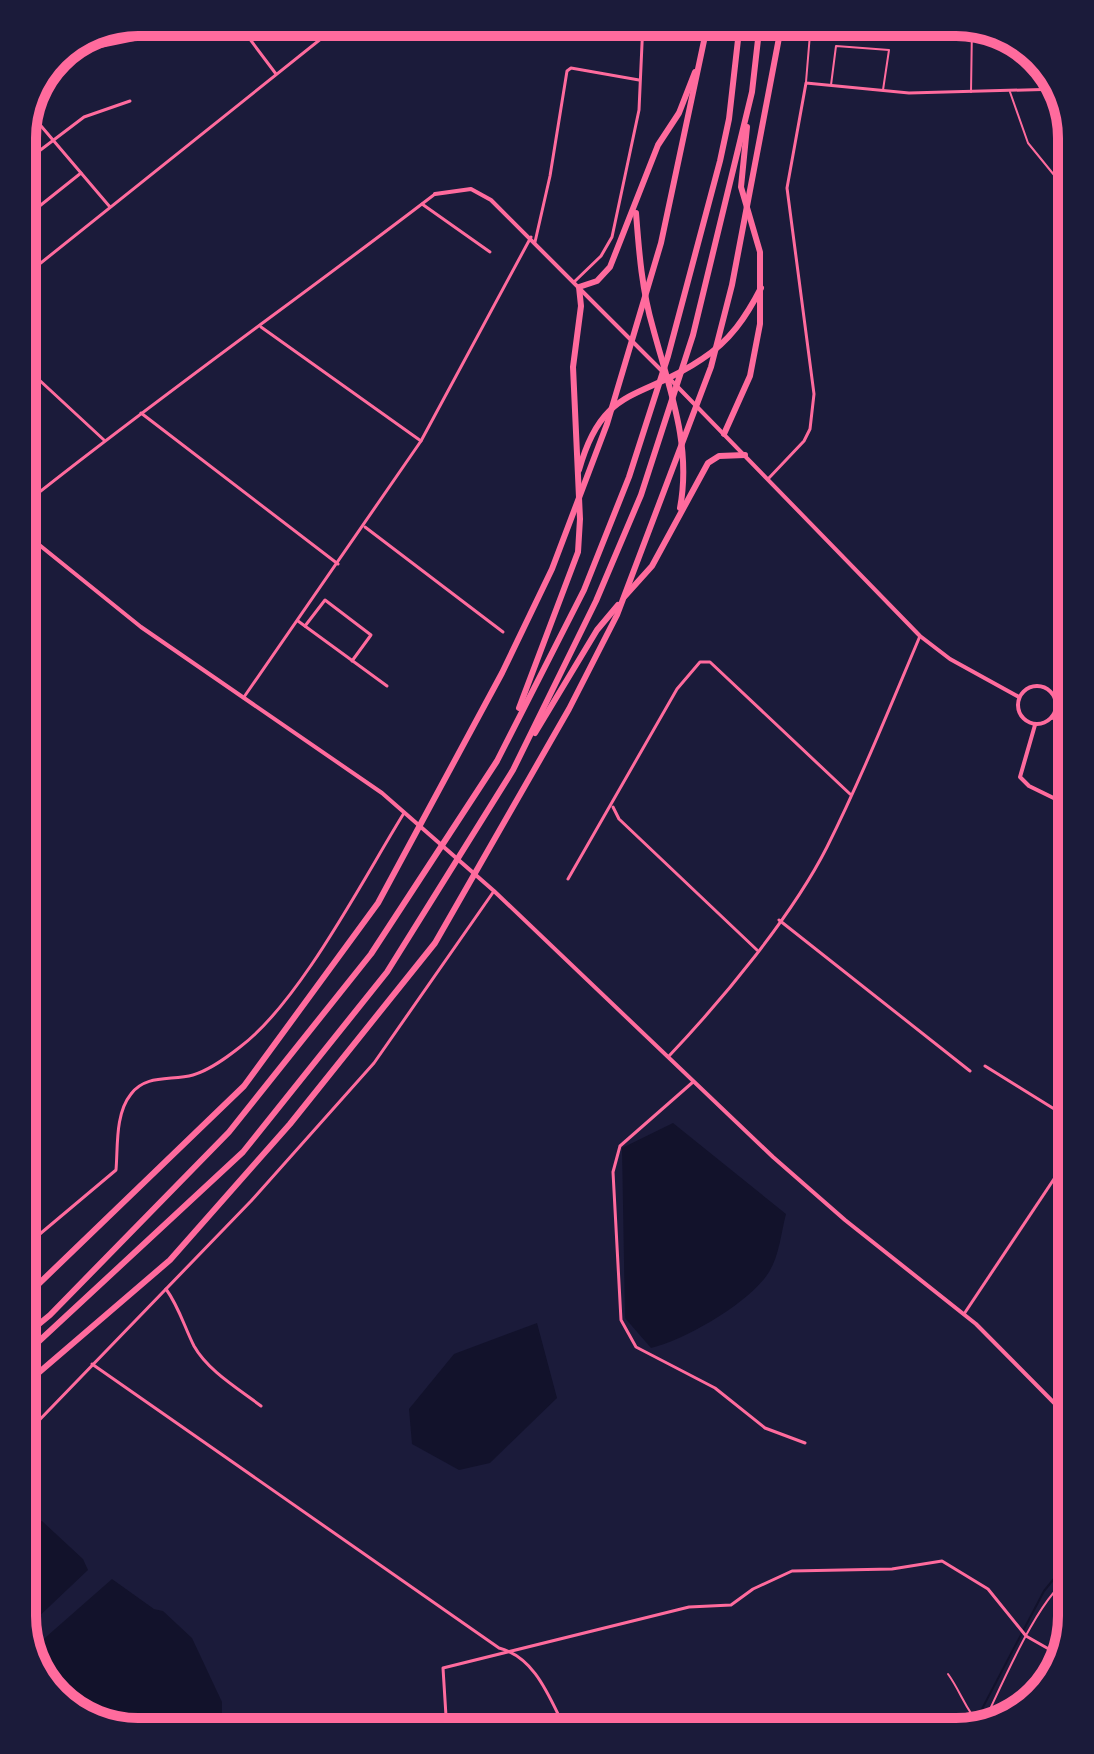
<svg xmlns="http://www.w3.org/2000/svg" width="1094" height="1754" font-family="'Work Sans',sans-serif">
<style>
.water{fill:#12122b}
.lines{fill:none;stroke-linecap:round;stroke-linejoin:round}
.stream{stroke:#12122b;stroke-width:2}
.service{stroke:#ff6b9d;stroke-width:2}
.minor{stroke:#ff6b9d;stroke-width:3}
.tertiary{stroke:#ff6b9d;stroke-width:4}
.motorway{stroke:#ff6b9d;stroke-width:6}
.rim{fill:none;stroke:#ff6b9d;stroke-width:10}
</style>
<rect width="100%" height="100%" fill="#1b1b3a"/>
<g class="water">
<path d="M673,1123l113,91c-5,19 -7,45 -19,61 -20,29 -82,65 -116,73l-26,-30 -3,-170z"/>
<path d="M537,1323l20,75 -67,65 -31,7 -47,-26 -3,-35 45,-55z"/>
<path d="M22,1518l11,6 9,-3 41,38 5,11 -57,54 -8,-3 -1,-5z"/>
<path d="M112,1579l42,30 9,2 29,27 30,64v13l-10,17c-49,0 -127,7 -157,-41 -8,-12 -11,-33 -17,-47z"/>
</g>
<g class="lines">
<path class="stream" d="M972,1728l72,-137 13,-16 15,-7"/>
<g class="service">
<path d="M806,82l5,-60"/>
<path d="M831,85l5,-39 53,4 -6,40"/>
<path d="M971,92l1,-67"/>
<path d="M1010,92l18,51 44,54"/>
<path d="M1066,421l6,-6"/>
<path d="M1051,719l7,-1 14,-14"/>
<path d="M948,1674c13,18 18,37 33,52"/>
<path d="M982,1726c17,-34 58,-135 90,-149"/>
</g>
<g class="minor">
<path d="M237,22l39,52"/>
<path d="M59,55l161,-33"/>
<path d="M30,113l80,94"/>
<path d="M22,164l62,-47 46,-16"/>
<path d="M422,204l68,48"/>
<path d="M22,220l59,-47"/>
<path d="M535,242l15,-66 17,-105 4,-3 68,12"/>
<path d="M22,278l320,-256"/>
<path d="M574,282l27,-26 11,-19 27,-127 4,-88"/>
<path d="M261,327l160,114"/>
<path d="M22,364l82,76"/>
<path d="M141,413l197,151"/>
<path d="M768,479l36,-38 6,-12 4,-35 -27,-206 19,-105 103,10 151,-4"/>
<path d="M22,506c135,-108 276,-207 413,-312"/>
<path d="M365,527l138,105"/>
<path d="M298,621l89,65"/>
<path d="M305,626l20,-26 46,35 -19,26"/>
<path d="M244,697l177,-256 110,-204"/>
<path d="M613,807l6,12 138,131"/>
<path d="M568,879l109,-190 23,-27h10l140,132"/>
<path d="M779,920l191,151"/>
<path d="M669,1056c54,-57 123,-140 158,-209 34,-68 63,-140 93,-211"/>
<path d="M985,1066l87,54"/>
<path d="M693,1082l-73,64 -7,26 8,148 15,27 79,41 50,40 40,15"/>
<path d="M22,1249l94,-79c2,-24 -1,-56 15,-76 15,-20 40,-13 62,-19 17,-5 33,-17 47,-28 60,-45 123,-168 164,-234"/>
<path d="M166,1289c13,18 18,37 28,57 14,25 45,43 67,60"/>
<path d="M964,1314l108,-162"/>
<path d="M92,1364l407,284c38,10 51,52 68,84"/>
<path d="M22,1438l229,-237 123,-138 120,-172"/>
<path d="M447,1732l-4,-64 246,-61 42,-2 22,-16 39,-18 100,-2 50,-8 46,28 38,47 35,20"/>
</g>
<g class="tertiary">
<path d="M435,194l36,-5 20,11 171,171"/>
<path d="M668,377l252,259 30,23 69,38"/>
<path d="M22,531l119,96 241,166 112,98 279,266 72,63 131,104 96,97"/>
<circle cx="1037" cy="705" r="19"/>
<path d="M1035,725l-15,52 9,9 43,21"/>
</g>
<g class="motorway">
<path d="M636,213c3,39 6,78 17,115 16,60 39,117 27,180"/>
<path d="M724,434l26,-58 10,-52v-72l-19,-65 6,-60"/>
<path d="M579,470c24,-86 62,-69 123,-111 28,-18 44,-42 59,-71"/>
<path d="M625,596l27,-30 56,-103 11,-7 26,-1"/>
<path d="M519,708l59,-156 2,-33 -7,-152 8,-61 -2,-19 18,-6 13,-14 48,-122 21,-32 16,-41"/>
<path d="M535,733l62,-103 21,-25"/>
<path d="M22,1300l222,-214 134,-183 124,-230 50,-104 55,-145 54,-181 47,-221"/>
<path d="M22,1338l28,-23 179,-183 142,-178 126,-193 87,-171 45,-113 39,-121 52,-195 9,-42 11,-97"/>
<path d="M22,1357l221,-205 144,-180 126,-202 83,-169 45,-106 52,-160 59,-243 8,-70"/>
<path d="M22,1387l148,-127 120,-136 145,-181 134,-234 48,-94 94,-248 21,-82 50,-263"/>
</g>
</g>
<path d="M0 0H1094V1754H0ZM138 36H956A102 102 0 0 1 1058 138V1616A102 102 0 0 1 956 1718H138A102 102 0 0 1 36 1616V138A102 102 0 0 1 138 36Z" fill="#1b1b3a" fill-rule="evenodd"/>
<path class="rim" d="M138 36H956A102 102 0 0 1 1058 138V1616A102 102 0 0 1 956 1718H138A102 102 0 0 1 36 1616V138A102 102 0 0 1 138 36Z"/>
</svg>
